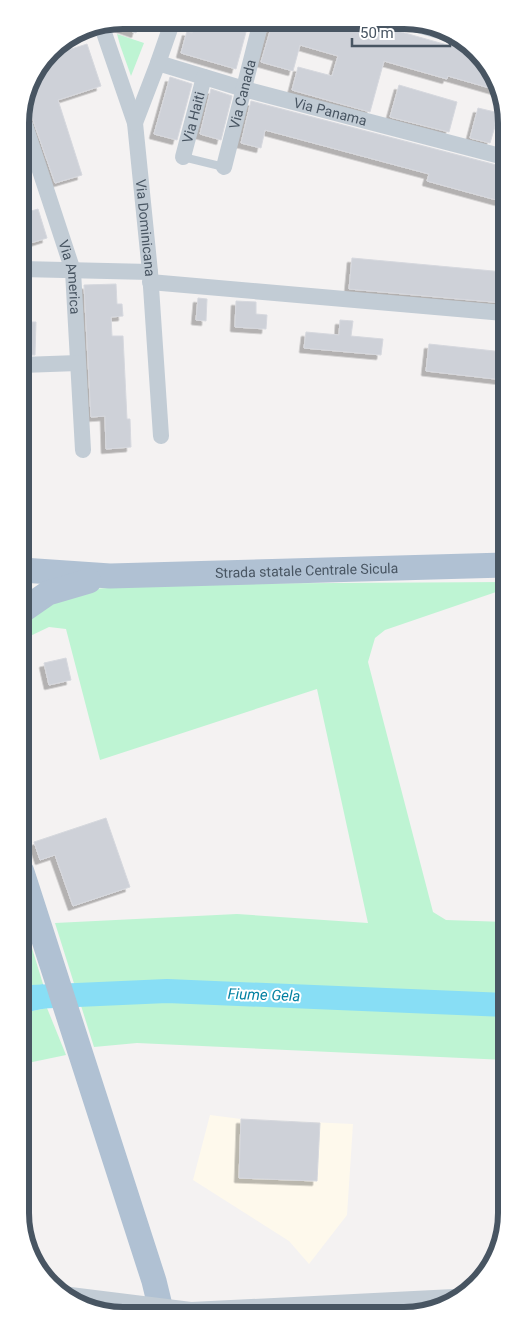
<svg xmlns="http://www.w3.org/2000/svg" width="527" height="1336" font-family="Roboto,sans-serif">
<style>
.commercial{fill:#fef9ec}
.green{fill:#bef4d3}
.water{fill:#88def5}
.lines{fill:none;stroke-linecap:round;stroke-linejoin:round}
.river{stroke:#88def5;stroke-width:24}
.building{fill:#ced1d8;stroke:#d6d8de;filter:url(#shadow)}
.lane{stroke:#c2ccd5;stroke-width:8}
.street{stroke:#c2ccd5;stroke-width:16}
.primary{stroke:#b0c1d3;stroke-width:25}
.street-bridge{stroke:#c2ccd5;stroke-width:16}
.labels{text-anchor:middle;dominant-baseline:central;stroke-width:4;stroke-linejoin:round;paint-order:stroke}
.street-label{font-size:14px;fill:#485562;stroke:#fff}
.water-label{font-size:15px;font-style:italic;fill:#0381a2;stroke:#fff}
.rim{fill:none;stroke:#485562;stroke-width:6}
</style>
<defs>
<filter id="shadow"><feDropShadow dx="-4.5" dy="4.5" stdDeviation="0" flood-color="#0004"/></filter>
</defs>
<rect width="100%" height="100%" fill="#f4f2f2"/>
<path class="commercial" d="M210,1115l31,4 112,5 -6,91 -38,49 -20,-23 -96,-61z"/>
<g class="green">
<path d="M117,34l27,9 -13,33 -11,-31z"/>
<path d="M505,582v16l-6,-7 -114,39 -10,8 -7,24 65,250 13,8 60,2v138l-369,-17 -43,4 -39,-124 182,-9 131,9 -51,-234 -217,71 -34,-131 -17,-2 -23,11 -4,5v-16l9,-11 21,-16 40,-11 76,-5z"/>
<path d="M23,919l20,65 -20,5z"/>
<path d="M47,1008l19,47 -43,9v-51z"/>
</g>
<path class="water" d="M43,984l4,24 -24,5v-24z"/>
<g class="lines">
<path class="river" d="M23,999l9,-2 135,-6 339,14"/>
</g>
<g class="building">
<path d="M123,20h17l-4,13 -20,-7 1,-5z"/>
<path d="M196,20l53,1 -13,48 -55,-16 6,-22 5,2z"/>
<path d="M273,21l93,1 113,32 21,37 -52,-15 -1,3 -63,-18 -14,51 -78,-22 6,-23 34,9 6,-20 -38,-11 -7,26 -32,-9z"/>
<path d="M87,44l14,42 -43,14 24,75 -27,8 -30,-86 6,-20 15,-20z"/>
<path d="M170,77l22,7 -15,56 -23,-6z"/>
<path d="M399,85l58,17 -8,30 -59,-15z"/>
<path d="M211,89l21,7 -11,44 -21,-6z"/>
<path d="M251,101l253,66v21l-4,13 -73,-20 2,-7 -164,-44 -4,18 -20,-5z"/>
<path d="M478,108l21,5 -9,30 -20,-5z"/>
<path d="M38,209l9,29 -26,8v-32z"/>
<path d="M352,258l152,14v31l-155,-14z"/>
<path d="M116,284l1,20h5l1,12 -12,1 1,19h11l4,83h3l1,28 -25,2 -1,-33 -14,1 -7,-132z"/>
<path d="M198,298l9,1 -1,22 -10,-1z"/>
<path d="M236,301l20,1v12l11,1 -1,14 -31,-2z"/>
<path d="M340,320l13,1 -2,15 32,3 -2,16 -77,-7 2,-16 33,3z"/>
<path d="M21,322h15l-1,33h-14z"/>
<path d="M429,344l75,8v28l-78,-9z"/>
<path d="M66,658l5,22 -22,5 -5,-22z"/>
<path d="M106,818l24,69 -57,19 -18,-51 -15,5 -6,-18z"/>
<path d="M241,1119l79,4 -3,58 -78,-3z"/>
</g>
<g class="lines">
<path class="lane" d="M183,157l41,10"/>
<g class="street">
<path d="M408,22l35,10"/>
<path id="s1" d="M101,24l34,99 15,149 11,164"/>
<path d="M70,36l37,-13"/>
<path id="s2" d="M158,63l86,26 260,68"/>
<path id="s3" d="M21,113l52,158 10,179"/>
<path d="M135,123l23,-60 15,-43"/>
<path id="s4" d="M183,157l21,-80"/>
<path id="s5" d="M224,167l37,-146"/>
<path d="M21,269l129,3"/>
<path d="M150,282l354,31"/>
<path d="M22,365l56,-2"/>
<path d="M179,1314l12,-4 263,-13"/>
</g>
<g class="primary">
<path id="s6" d="M22,570l88,6 395,-11"/>
<path d="M22,611l26,-18 41,-12"/>
<path d="M22,872l132,409 8,33"/>
</g>
<path class="street-bridge" d="M62,1294l129,16"/>
</g>
<g class="labels">
<g class="street-label">
<text stroke="none"><textPath href="#s5" startOffset="75">Via Canada</textPath></text>
<text stroke="none"><textPath href="#s2" startOffset="179">Via Panama</textPath></text>
<text stroke="none"><textPath href="#s4" startOffset="41">Via Haiti</textPath></text>
<text stroke="none"><textPath href="#s1" startOffset="210">Via Dominicana</textPath></text>
<text stroke="none"><textPath href="#s3" startOffset="172">Via America</textPath></text>
<text stroke="none"><textPath href="#s6" startOffset="285">Strada statale Centrale Sicula</textPath></text>
</g>
<g class="water-label">
<text transform="translate(264 995) rotate(2)">Fiume Gela</text>
</g>
</g>
<path d="M0 0H527V1336H0ZM123 29H404A94 94 0 0 1 498 123V1213A94 94 0 0 1 404 1307H123A94 94 0 0 1 29 1213V123A94 94 0 0 1 123 29Z" fill="#fff" fill-rule="evenodd"/>
<path class="rim" d="M123 29H404A94 94 0 0 1 498 123V1213A94 94 0 0 1 404 1307H123A94 94 0 0 1 29 1213V123A94 94 0 0 1 123 29Z"/>
<path d="M352 38v8h98v-8" fill="none" stroke="#485562" stroke-width="2.5"/>
<text x="360" y="38" font-size="15" fill="#485562" stroke="#ffffff" stroke-width="4" paint-order="stroke">50 m</text>
</svg>
